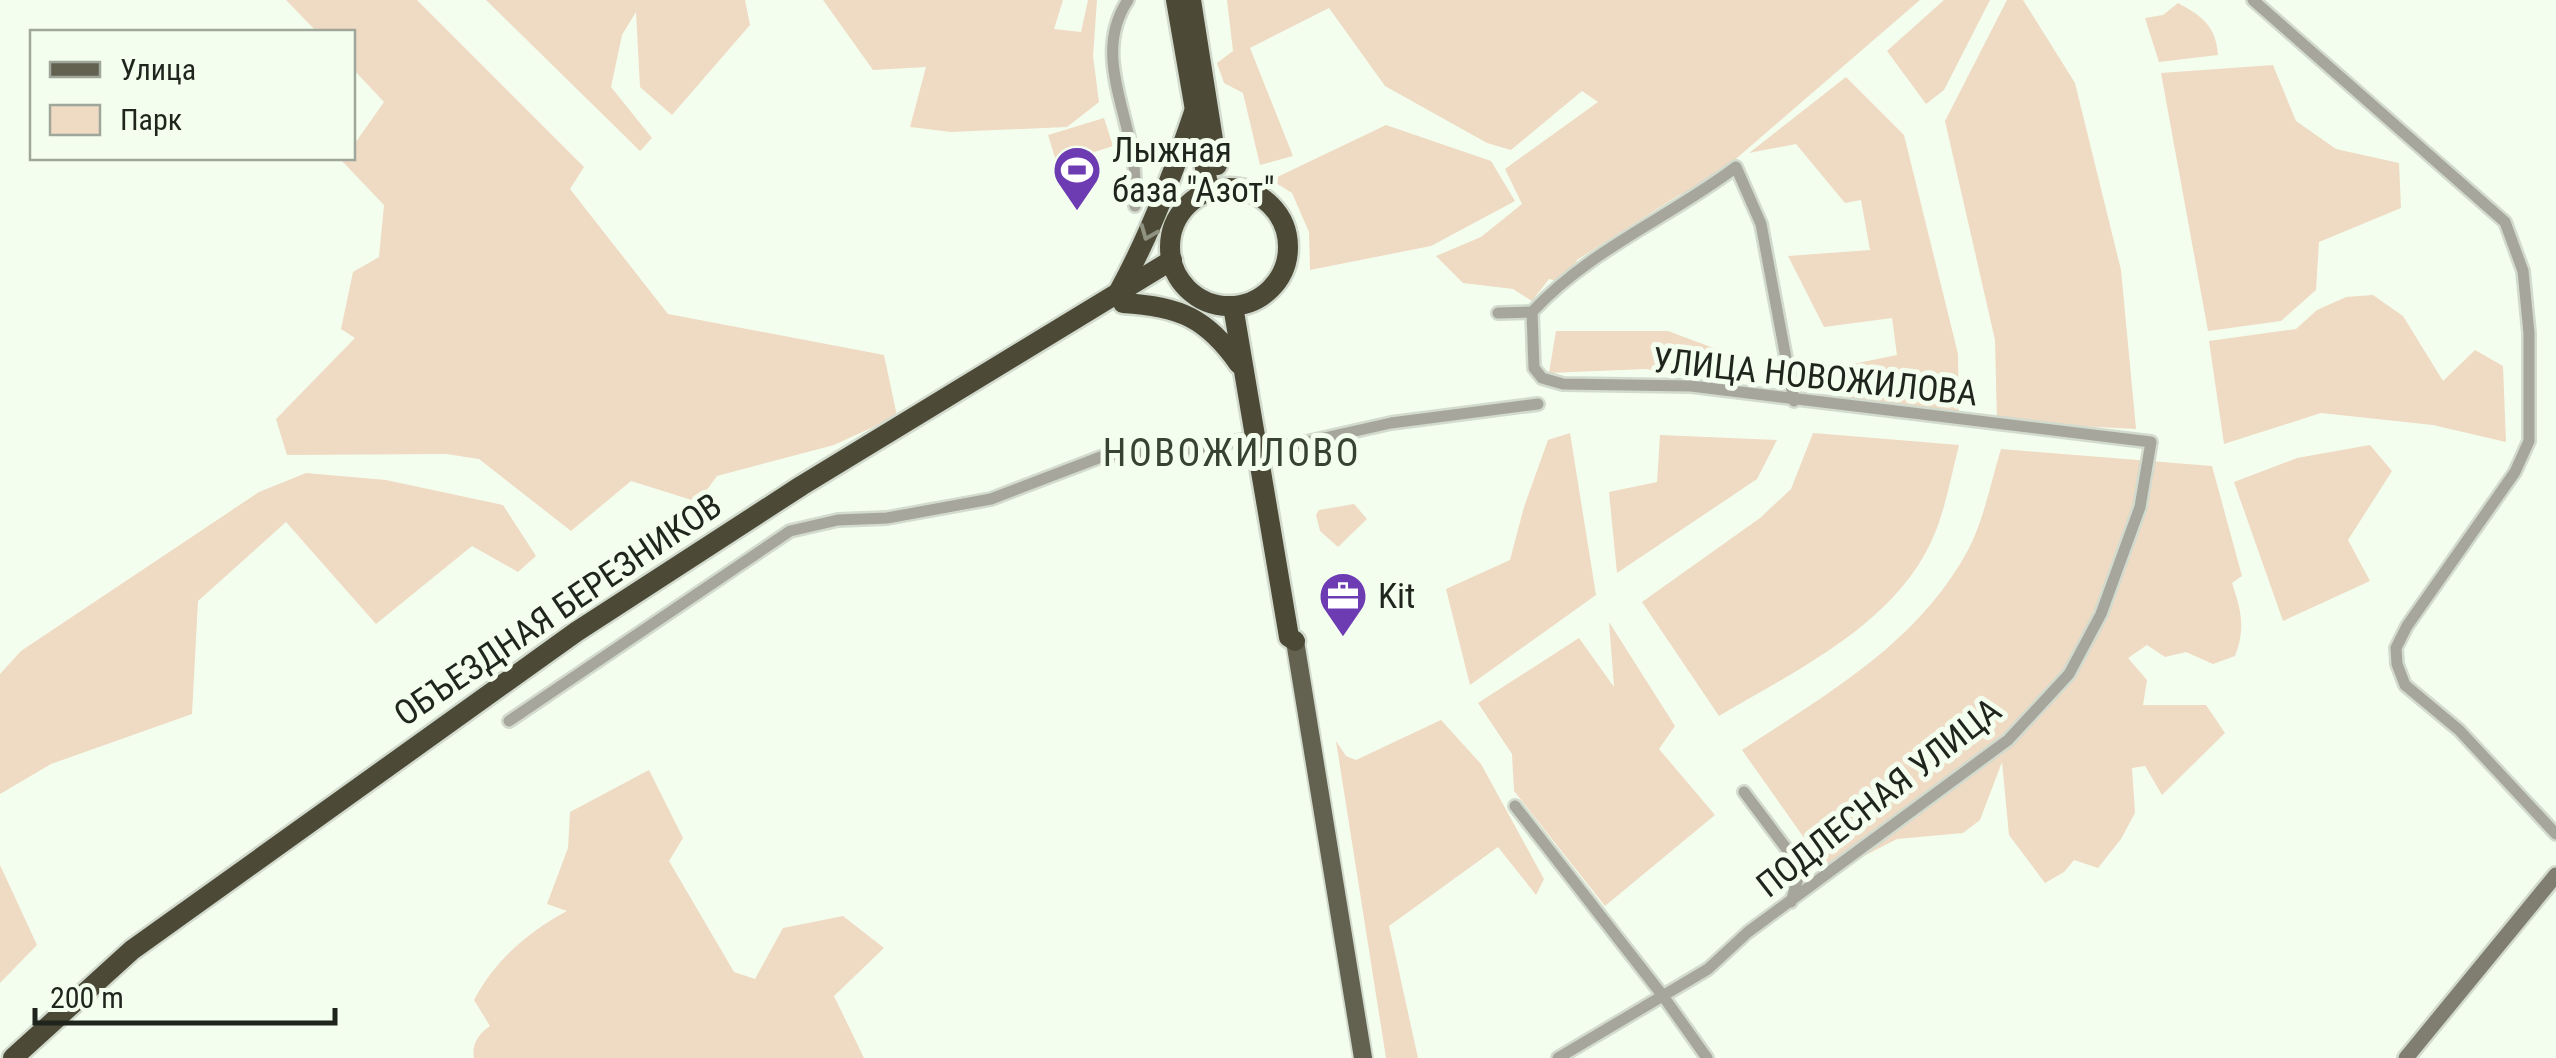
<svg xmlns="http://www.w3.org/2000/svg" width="2556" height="1058" font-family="'Roboto Condensed',sans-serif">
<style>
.green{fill:#efdac3}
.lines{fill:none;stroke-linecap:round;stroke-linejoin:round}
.street-casing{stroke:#d2dbcd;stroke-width:16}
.secondary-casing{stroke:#d2dbcd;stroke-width:20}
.primary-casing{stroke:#d2dbcd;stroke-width:22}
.highway-casing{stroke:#d2dbcd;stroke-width:25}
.street{stroke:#a7a69d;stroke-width:11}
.secondary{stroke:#7f7e70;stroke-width:15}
.primary{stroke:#636251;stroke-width:18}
.highway{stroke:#4c4a37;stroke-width:20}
.oneway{stroke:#8f9280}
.labels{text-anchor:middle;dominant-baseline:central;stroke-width:10;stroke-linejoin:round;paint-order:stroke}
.poi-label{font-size:35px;fill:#1f241d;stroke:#f4feee;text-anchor:start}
.street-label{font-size:35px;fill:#1f241d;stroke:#f4feee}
.neighbourhood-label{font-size:38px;letter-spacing:2.5px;fill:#374232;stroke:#f4feee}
</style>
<rect width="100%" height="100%" fill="#f4feee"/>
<g class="green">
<path d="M286,0h131l167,167 -14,22 98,125 216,41 13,61 -63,29 -117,31 -19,26 -67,-21 -60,50 -92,-72 -33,-5 -159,1 -11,-36 79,-81 -14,-9 12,-57 26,-15 5,-52 -42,-44 10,-3 1,-12 31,-44 -31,-33 -1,-37h-35z"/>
<path d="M486,0h259l5,25 -78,90 -32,-28 -4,-75 -14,23 -11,52 41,51 -12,13z"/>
<path d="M823,0h240l-9,29 27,3 7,-32h9l-4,56 6,46 -32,25 -116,5 -41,-5 16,-60 -53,3z"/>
<path d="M1227,0h693l-212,183 -29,12 -102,65 -11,23 -17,-4 -17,22 -19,-12 -50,-6 -27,-27 45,-19 41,-33 -17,-35 93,-67 -16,-11 -71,59 -24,-7 -102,-57 -56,-78 -79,40 43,108 -33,9 -17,-72 -19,-10 -7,-20 16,-12z"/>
<path d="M1944,0h46l-46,90 -18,14 -39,-53z"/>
<path d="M2007,0h16l52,83 46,187 15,159 -139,-7 -2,-82 -50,-219z"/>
<path d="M2178,3c24,13 38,23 40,52l-59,7 -14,-44 18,-3z"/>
<path d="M2273,65l23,56 40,28 63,14 2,45 -82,34 -3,48 -35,31 -73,10 -47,-258z"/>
<path d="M1846,77l58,58 54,219 1,63 -111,-6 -10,-44 59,-12 -5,-37 -68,9 -36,-71 82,-6 -9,-50 -16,3 -49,-59 -47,9z"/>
<path d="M1104,118l9,28 -56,18 -9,-29z"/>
<path d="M1386,125l105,36 24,40 -84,45 -121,24 -1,-38 -17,-39 -21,-13z"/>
<path d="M2373,295l30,21 40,65 32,-31 28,16 3,76 -73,-17 -112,-12 -97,31 -15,-103 87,-12 21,-19 29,-13z"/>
<path d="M1556,331h112l51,19 19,38 -92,-19 -97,4z"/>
<path d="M1570,433l26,162 -126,90 -24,-96 64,-29 14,-53 24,-67z"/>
<path d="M1813,433l146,12c-7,27 -12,56 -22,83 -35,93 -137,140 -218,188l-77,-114 118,-84 31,-29z"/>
<path d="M1660,435l117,5 -20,39 -140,94 -8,-81 48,-10z"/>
<path d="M2370,445l22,26 -44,69 22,41 -87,40 -49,-139 63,-24z"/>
<path d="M2001,449l211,17 30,110 -10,7c9,27 14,45 3,73l-22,8 -27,-12 -21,5 -18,-12 -19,13 19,22 -4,25h63l19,28 -63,62 -17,-29 -13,2 3,45 -14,26 -23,29 -24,-8 -10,12 -19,11 -36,-48 -7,-73 -22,58 -17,13 -66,6 -41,21 -30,9 -84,-119c85,-56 176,-107 226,-200 16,-30 23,-69 33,-101z"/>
<path d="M306,473l80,7 117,25 33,51 -18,16 -46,-26 -96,78 -90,-102 -88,79 -6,113 -141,50 -51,30v-120l21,-23 238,-159z"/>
<path d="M1354,504l13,15 -29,28 -18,-16 -4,-16 3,-5z"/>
<path d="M1609,622l66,104 -16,23 56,66 -110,91 -91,-115 -2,-37 -34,-51 101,-65 35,49z"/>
<path d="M1441,720l40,44 63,115 -8,16 -38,-48 -109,79 29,132h-32l-50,-317 10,15 10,4z"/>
<path d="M649,770l34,68 -14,23 65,111 21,7 28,-51 60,-12 41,32 -50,48 30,62h-390c-3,-13 5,-25 16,-32l-16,-26c21,-40 54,-68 93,-89l-20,-7 21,-56 2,-36z"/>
<path d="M0,865l37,80 -37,38z"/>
</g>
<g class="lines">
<g class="street-casing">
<g id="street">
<path d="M1128,0c-34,51 -2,105 5,159 3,16 2,32 2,47"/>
<path d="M2253,0l252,222 18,49 6,62v108l-14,31 -108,154 -11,22 1,16 8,21 54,45 97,104"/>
<path d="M1532,312l2,56 8,10 21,6 128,2 460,56 -11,65 -39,107 -32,60 -61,66 -260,192 -40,37 -150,89"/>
<path d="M1532,312c57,-62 138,-95 204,-145l25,57 33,177"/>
<path d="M1498,313l34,-1"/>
<path d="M1275,449l116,-26 147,-19"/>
<path d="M509,721l281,-190 48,-11 49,-2 104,-19 115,-44 59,-2 84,-14"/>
<path d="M1744,792l57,76 -10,34"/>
<path d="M1515,806l148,190 44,62"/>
</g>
</g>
<g class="secondary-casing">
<path id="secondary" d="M2406,1058l150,-183"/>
</g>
<g class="primary-casing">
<path id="primary" d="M1295,641l68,417"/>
</g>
<g class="highway-casing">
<g id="highway">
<path d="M1176,0l33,191"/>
<path d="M1191,0l26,165"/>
<circle cx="1229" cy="247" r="59"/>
<path d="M1119,291c32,-58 55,-119 76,-182"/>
<path d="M1123,303c56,3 84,15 116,61"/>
<path d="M1233,306l56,331 6,4"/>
<path d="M13,1058l119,-108 444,-318 225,-146 371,-226"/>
</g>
</g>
<use href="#street" class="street"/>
<use href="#secondary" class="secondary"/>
<use href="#primary" class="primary"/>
<use href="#highway" class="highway"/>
</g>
<defs><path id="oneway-chevron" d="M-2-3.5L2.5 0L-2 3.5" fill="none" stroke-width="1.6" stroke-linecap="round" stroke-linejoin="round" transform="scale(2.5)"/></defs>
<use class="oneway" href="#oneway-chevron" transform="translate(1148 233) rotate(112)"/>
<defs>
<g id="stadium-pin" transform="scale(2.5)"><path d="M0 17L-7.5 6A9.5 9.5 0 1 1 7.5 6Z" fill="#6d3bb2" stroke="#f4feee"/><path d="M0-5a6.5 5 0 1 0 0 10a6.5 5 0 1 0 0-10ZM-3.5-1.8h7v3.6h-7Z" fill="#fff"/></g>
<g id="office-pin" transform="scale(2.5)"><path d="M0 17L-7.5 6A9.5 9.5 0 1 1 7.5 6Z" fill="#6d3bb2" stroke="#f4feee"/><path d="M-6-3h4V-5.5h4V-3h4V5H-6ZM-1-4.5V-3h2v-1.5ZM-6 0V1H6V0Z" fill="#fff"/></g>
</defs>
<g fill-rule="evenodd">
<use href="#stadium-pin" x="1077" y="170"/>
<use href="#office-pin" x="1343" y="596"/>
</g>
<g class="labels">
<g class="poi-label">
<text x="1112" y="150">Лыжная<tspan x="1112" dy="40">база "Азот"</tspan></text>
<text x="1378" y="596">Kit</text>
</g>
<g class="street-label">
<text transform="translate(1815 377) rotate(6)">УЛИЦА НОВОЖИЛОВА</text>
<text transform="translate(558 610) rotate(-34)">ОБЪЕЗДНАЯ БЕРЕЗНИКОВ</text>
<text transform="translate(1879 798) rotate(-38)">ПОДЛЕСНАЯ УЛИЦА</text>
</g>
<g class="neighbourhood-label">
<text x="1232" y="453">НОВОЖИЛОВО</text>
</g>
</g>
<rect x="30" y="30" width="325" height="130" fill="#f4feee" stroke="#9fa79a" stroke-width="2.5"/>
<rect x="50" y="62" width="50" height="15" fill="#636251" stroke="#9fa79a" stroke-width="2.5"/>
<text x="120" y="80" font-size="30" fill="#1f241d">Улица</text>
<rect x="50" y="105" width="50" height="30" fill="#efdac3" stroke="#9fa79a" stroke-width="2.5"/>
<text x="120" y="130" font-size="30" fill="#1f241d">Парк</text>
<path d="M35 1008v15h300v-15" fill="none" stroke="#1f241d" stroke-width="5"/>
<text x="50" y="1008" font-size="30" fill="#1f241d" stroke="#f4feee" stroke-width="8" paint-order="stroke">200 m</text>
</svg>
